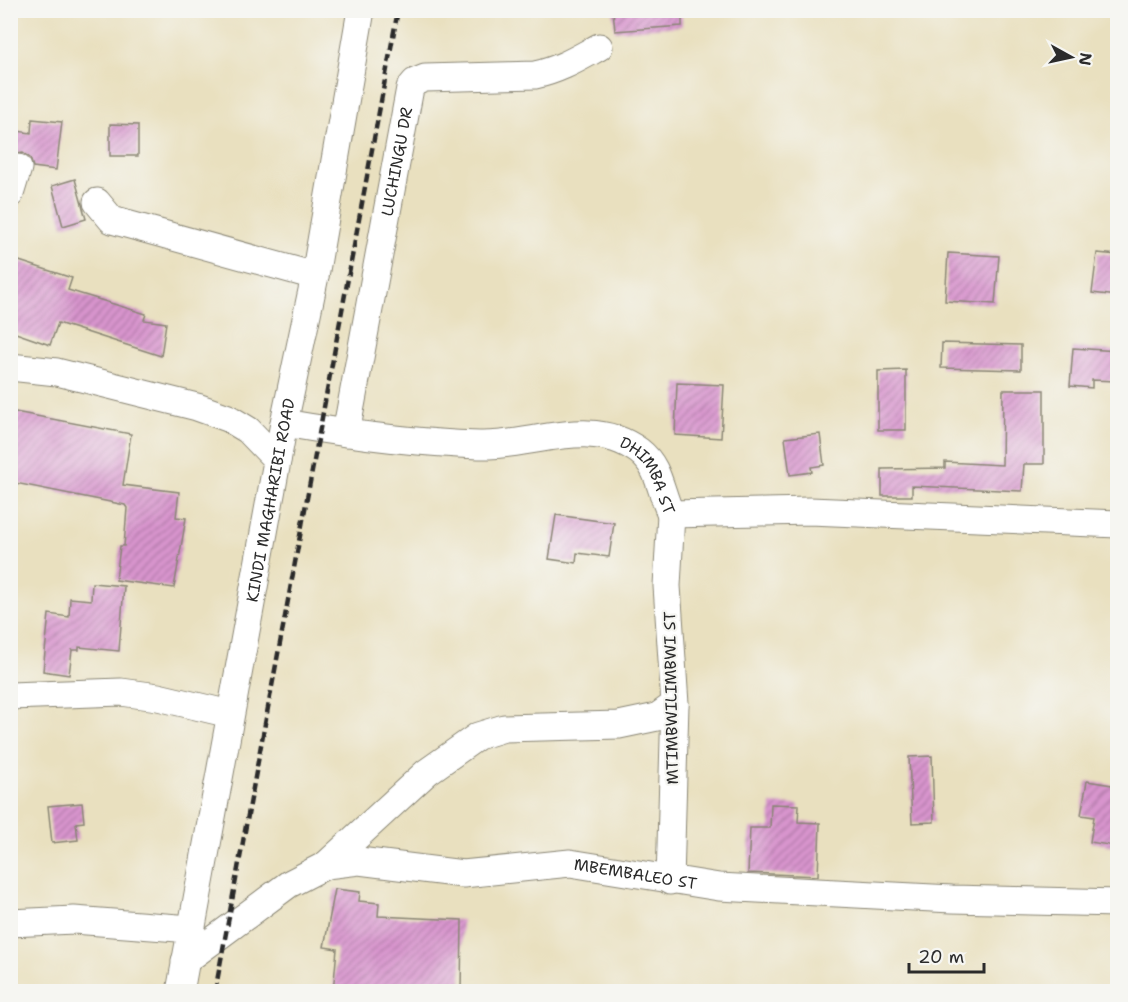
<svg xmlns="http://www.w3.org/2000/svg" width="1128" height="1002" font-family="'Shantell Sans',sans-serif">
<style>
.building{fill:url(#building-hatch)}
.lines{fill:none;stroke-linecap:round;stroke-linejoin:round}
.minor-casing{stroke:#8a8675;stroke-width:29}
.minor{stroke:#fff;stroke-width:27}
.rail{stroke:#2b2b2b;stroke-width:4.5;stroke-dasharray:9 4.5;stroke-linecap:butt}
.labels{text-anchor:middle;dominant-baseline:central;stroke-width:4.5;stroke-linejoin:round;paint-order:stroke}
.street-label{font-size:16px;fill:#2b2b2b;stroke:#f6f6f2}
</style>
<defs>
<pattern id="building-hatch" width="6" height="6" patternUnits="userSpaceOnUse" patternTransform="scale(1.5)"><rect width="6" height="6" fill="#d894cd"/><path d="M-1 1l2-2M0 6l6-6M5 7l2-2" fill="none" stroke="#af79a7"/></pattern>
</defs>
<rect width="100%" height="100%" fill="#f6f6f2"/>
<filter id="ink" filterUnits="userSpaceOnUse"><feTurbulence type="fractalNoise" baseFrequency=".0167" numOctaves="2"/><feDisplacementMap in="SourceGraphic" scale="12" xChannelSelector="R" yChannelSelector="G"/><feConvolveMatrix kernelMatrix="1 2 1 2 8 2 1 2 1" color-interpolation-filters="sRGB"/></filter>
<filter id="wash" filterUnits="userSpaceOnUse"><feTurbulence type="fractalNoise" baseFrequency=".008" numOctaves="4" result="noise"/><feDisplacementMap in="SourceGraphic" scale="24" xChannelSelector="R" yChannelSelector="G"/><feGaussianBlur stdDeviation="1.35" result="paint"/><feColorMatrix in="noise" values="0 0 0 0 0 0 0 0 0 0 0 0 0 0 0 0 0 1.4 0 .05"/><feComposite in="paint" operator="in"/></filter>
<g filter="url(#wash)">
<rect width="100%" height="100%" fill="#e9e0bf"/>
<g id="blocks">
<g class="building">
<path d="M613,10h69v16l-67,5z"/>
<path d="M32,119l30,3 -6,48 -23,-3 -3,-9 -7,-5 -13,2v-25l21,3z"/>
<path d="M110,124l28,1v31h-28z"/>
<path d="M75,179l11,40 -23,7 -11,-40z"/>
<path d="M948,253l51,3 -4,48 -50,-3z"/>
<path d="M1097,253l21,2v41l-26,-3z"/>
<path d="M10,258l62,20 -4,12 78,24 -2,6 22,3 -5,33 -103,-33 -8,22 -40,-14z"/>
<path d="M942,343l79,2v25l-80,-2z"/>
<path d="M1073,348l45,3 -2,30 -24,-1v8l-22,-2z"/>
<path d="M906,370v60h-28v-59z"/>
<path d="M677,383l47,2 -3,53 -46,-3z"/>
<path d="M1003,390h41v74h-20l-2,27 -110,-5v10h-30v-27l63,-1v-6l57,3z"/>
<path d="M10,411l121,23 -8,51 56,7 -3,25 10,1 -12,70 -58,-8 4,-34h4l3,-38 -2,-3 -115,-23z"/>
<path d="M820,434l4,31 -13,2 1,5 -22,3 -5,-37z"/>
<path d="M556,515l58,8 -5,34 -32,-4 -1,10 -27,-4z"/>
<path d="M92,583l32,3 -5,65 -40,-4v3h-7l-3,25 -26,-4 6,-57 20,3 1,-19 21,2z"/>
<path d="M932,756l2,66 -22,1 -3,-66z"/>
<path d="M1087,781l31,5v42l-4,18 -24,-4 4,-25 -13,-2z"/>
<path d="M82,803l2,19 -8,1 2,17 -26,3 -4,-37z"/>
<path d="M771,804l28,1 -1,17 22,1 -2,53 -70,-3 2,-45h20z"/>
<path d="M335,889l25,3 -1,9 20,2 -1,13 84,4 -1,72h-128l4,-43 -13,-2z"/>
</g>
</g>
</g>
<g filter="url(#ink)">
<use href="#blocks" fill-opacity="0" stroke="#8a8675" stroke-width="1.5"/>
<g class="lines">
<g class="minor-casing">
<g id="minor">
<path d="M10,194l8,-26"/>
<path d="M97,202l15,18 203,56"/>
<path d="M10,367l47,5 140,35 31,11 20,12 29,30"/>
<path id="s1" d="M284,423c64,11 130,20 195,22 53,2 112,-30 160,6 21,16 21,41 32,63l139,-3 308,13"/>
<path id="s2" d="M346,433l64,-345 5,-6 10,-4 110,-3c24,-5 42,-16 64,-28"/>
<path d="M10,696l111,-4 37,5 72,17"/>
<path d="M326,865l101,-93 51,-36 26,-8 115,-3 38,-8 18,-13"/>
<path d="M670,881l5,-177 -8,-118 4,-72"/>
<path d="M10,923l64,-3 117,9"/>
<path id="s3" d="M185,961l104,-77 37,-19 33,-4 104,13 107,-11 149,24 233,12 166,4"/>
<path id="s4" d="M180,992l104,-569 31,-147 46,-266"/>
</g>
</g>
<use href="#minor" class="minor"/>
<path class="rail" d="M215,992l183,-982"/>
</g>
</g>
<g class="labels">
<g class="street-label">
<text stroke="none"><textPath href="#s2" startOffset="276">LUCHINGU DR</textPath></text>
<text stroke="none"><textPath href="#s1" startOffset="386">DHIMBA ST</textPath></text>
<text stroke="none"><textPath href="#s4" startOffset="500">KINDI MAGHARIBI ROAD</textPath></text>
<text transform="translate(671 698) rotate(-91)">MTIMBWILIMBWI ST</text>
<text stroke="none"><textPath href="#s3" startOffset="483">MBEMBALEO ST</textPath></text>
</g>
</g>
<rect width="1128" height="1002" fill="none" stroke="#f6f6f2" stroke-width="36"/>
<g transform="translate(1071 57) rotate(98)" stroke="#f6f6f2" stroke-width="4.5" paint-order="stroke">
<path d="M0-4.5L10 22L0 15L-10 22Z" fill="#2b2b2b"/>
<text y="-9" font-size="16" font-weight="bold" text-anchor="middle" fill="#2b2b2b">N</text>
</g>
<path d="M909 963v9h75v-9" fill="none" stroke="#2b2b2b" stroke-width="3"/>
<text x="918" y="963" font-size="18" fill="#2b2b2b" stroke="#f6f6f2" stroke-width="4.5" paint-order="stroke">20 m</text>
</svg>
